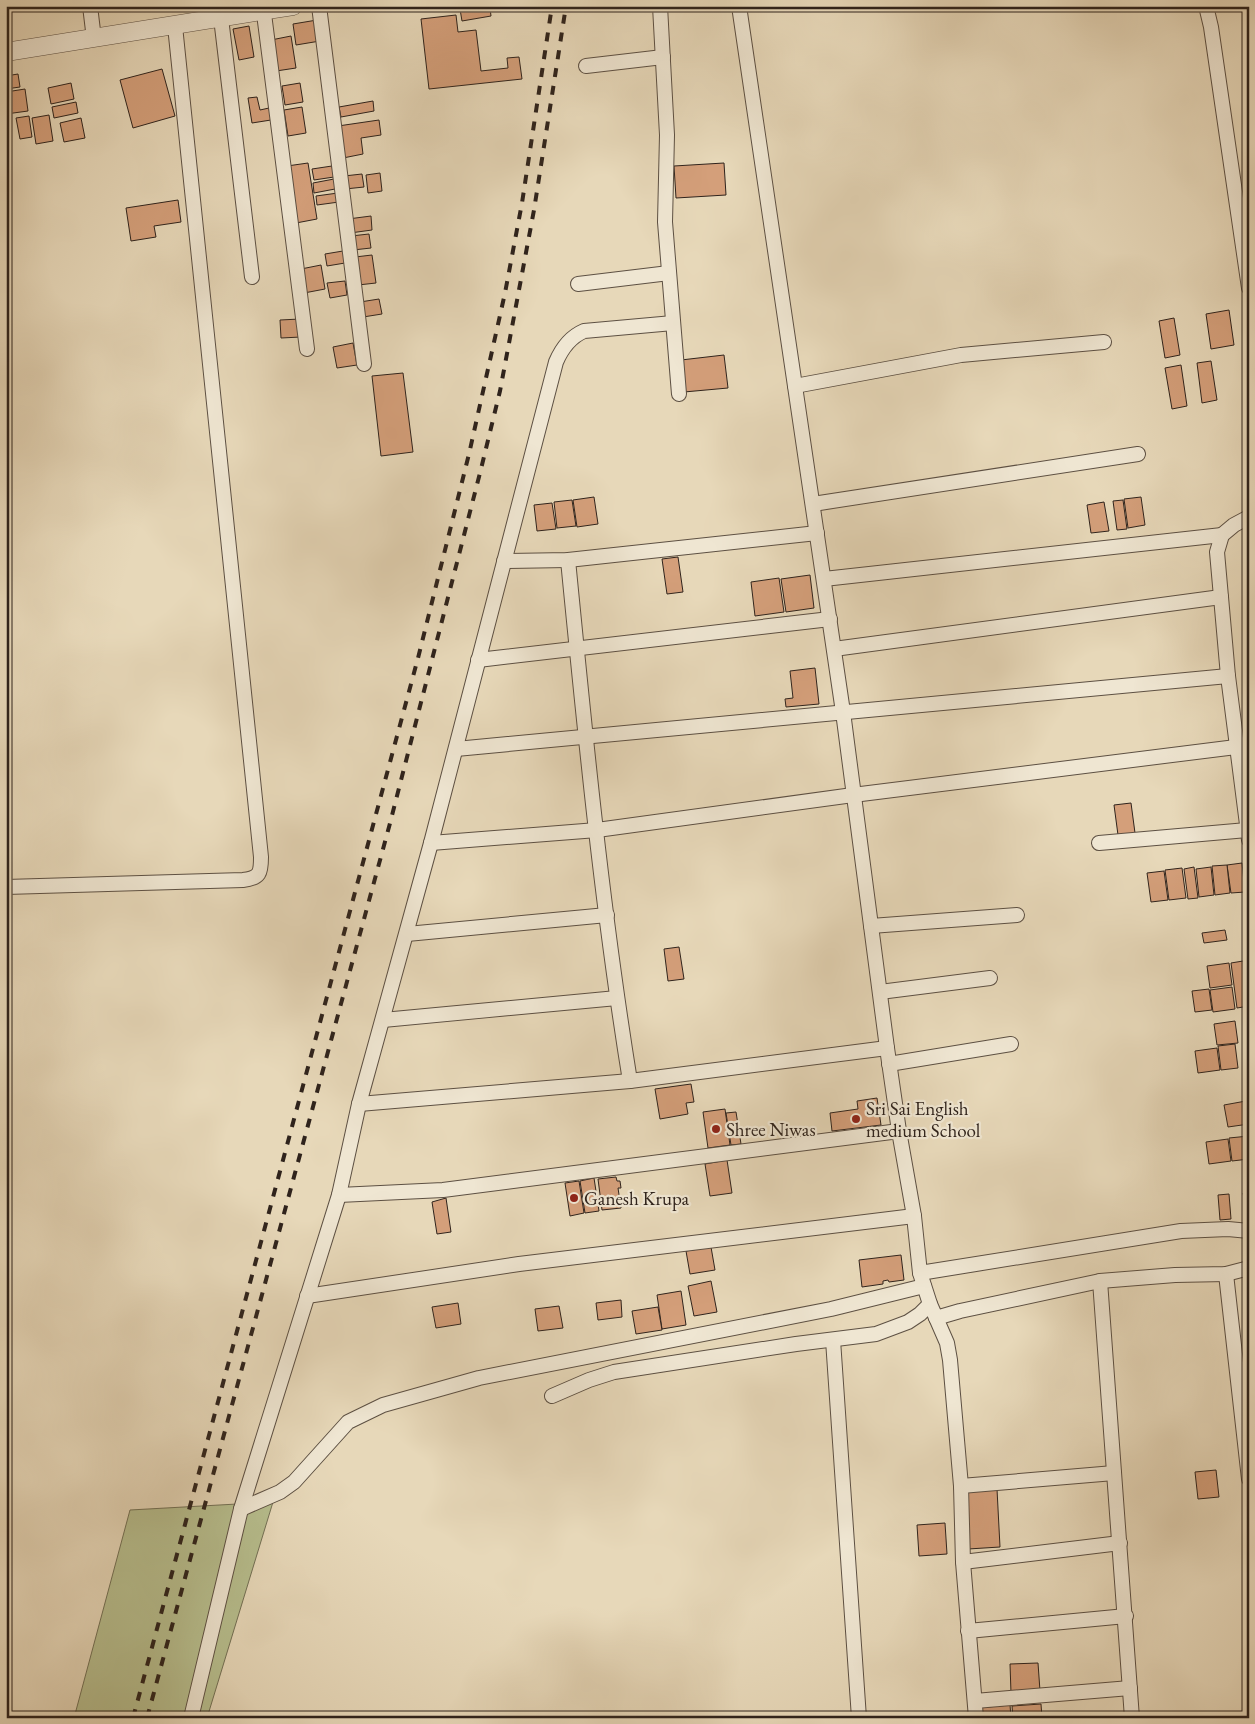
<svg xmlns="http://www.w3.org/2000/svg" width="1255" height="1724" font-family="'EB Garamond',serif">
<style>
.green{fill:#b7be8e;stroke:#737055}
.building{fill:#d49f7a;stroke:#2f231c}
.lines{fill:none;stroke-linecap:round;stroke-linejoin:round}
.minor-casing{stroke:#5d5043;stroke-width:16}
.tertiary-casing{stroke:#5d5043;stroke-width:19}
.minor{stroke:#efe6d2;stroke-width:14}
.tertiary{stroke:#efe6d2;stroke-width:18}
.rail{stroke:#2f231c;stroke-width:4;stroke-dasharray:9 9;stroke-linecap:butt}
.poi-dot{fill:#8f2418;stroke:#efe6d2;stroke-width:2}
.labels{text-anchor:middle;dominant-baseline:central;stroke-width:4.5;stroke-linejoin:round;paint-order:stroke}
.poi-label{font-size:19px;fill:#2f231c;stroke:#efe6d2;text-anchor:start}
</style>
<rect width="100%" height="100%" fill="#e7d8b9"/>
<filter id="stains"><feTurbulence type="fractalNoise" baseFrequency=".004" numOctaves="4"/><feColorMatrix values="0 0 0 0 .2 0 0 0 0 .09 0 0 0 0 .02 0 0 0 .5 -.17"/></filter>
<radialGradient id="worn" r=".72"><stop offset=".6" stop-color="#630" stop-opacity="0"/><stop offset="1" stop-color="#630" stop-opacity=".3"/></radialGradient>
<path class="green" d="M273,1502l-66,216h-133l56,-208z"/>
<g class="building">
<path d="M469,6h29l-8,2 1,8 -29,5 -2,-12 9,-1z"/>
<path d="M456,15l2,17 18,-2 5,41 27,-3 -1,-10 12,-1 3,22 -93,10 -8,-70z"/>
<path d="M317,20l3,21 -24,4 -3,-21z"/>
<path d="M249,26l5,31 -15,3 -6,-31z"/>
<path d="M291,36l5,32 -20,3 -5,-31z"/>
<path d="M162,69l13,47 -42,12 -13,-48z"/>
<path d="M18,74l2,13 -14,2v-13z"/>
<path d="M71,83l3,16 -23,5 -3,-16z"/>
<path d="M300,83l3,19 -18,3 -3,-19z"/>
<path d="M25,89l3,22 -22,3v-22z"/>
<path d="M257,97l3,13 9,-2 2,12 -19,3 -4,-25z"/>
<path d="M373,101l1,10 -33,6 -2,-10z"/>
<path d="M76,102l2,11 -24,5 -2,-11z"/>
<path d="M302,107l4,26 -18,3 -4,-26z"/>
<path d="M49,115l4,26 -17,3 -4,-26z"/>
<path d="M29,116l3,21 -12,2 -4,-21z"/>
<path d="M81,118l4,20 -21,4 -4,-19z"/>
<path d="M379,120l2,15 -20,3 2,16 -20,4 -5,-32z"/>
<path d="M308,163l9,56 -21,4 -9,-57z"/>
<path d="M724,163l2,32 -50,3 -2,-32z"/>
<path d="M332,166l2,11 -20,3 -2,-11z"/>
<path d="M380,173l2,18 -14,2 -2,-18z"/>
<path d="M362,174l2,13 -19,2 -1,-13z"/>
<path d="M334,179l1,10 -21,4 -1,-10z"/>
<path d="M338,193l1,9 -22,3 -1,-9z"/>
<path d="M178,200l3,22 -27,4 2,11 -25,4 -5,-33z"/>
<path d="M371,216l1,14 -22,3 -2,-14z"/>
<path d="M369,234l2,14 -18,2 -2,-14z"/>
<path d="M343,251l2,12 -18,3 -2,-12z"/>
<path d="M372,255l4,28 -18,2 -3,-28z"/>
<path d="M321,265l4,24 -21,4 -3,-24z"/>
<path d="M345,281l2,14 -17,3 -3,-15z"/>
<path d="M379,299l3,15 -19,3 -3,-15z"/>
<path d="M1229,310l5,35 -23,4 -5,-35z"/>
<path d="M1174,318l6,37 -15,3 -6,-37z"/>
<path d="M300,319l1,18 -20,1 -1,-18z"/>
<path d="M353,343l4,22 -20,3 -4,-21z"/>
<path d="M724,355l4,33 -44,4 -3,-32z"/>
<path d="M1211,361l6,39 -15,3 -5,-40z"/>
<path d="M1181,365l6,41 -15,3 -7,-41z"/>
<path d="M403,373l10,79 -32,4 -9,-80z"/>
<path d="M594,497l4,27 -21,3 -4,-27z"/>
<path d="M1141,497l4,28 -17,3 -4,-29z"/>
<path d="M572,500l4,26 -19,2 -3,-26z"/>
<path d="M1123,500l4,29 -10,1 -4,-29z"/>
<path d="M1104,502l5,29 -18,2 -4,-28z"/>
<path d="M552,503l4,26 -19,2 -3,-26z"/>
<path d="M678,557l5,35 -16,2 -5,-35z"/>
<path d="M810,575l4,33 -28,4 -5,-33z"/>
<path d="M779,578l5,34 -29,4 -4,-34z"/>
<path d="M815,668l4,36 -33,3 -1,-8 8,-1 -3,-27z"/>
<path d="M1131,803l4,30 -17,2 -4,-30z"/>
<path d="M1242,863l3,29 -14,1 -4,-28z"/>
<path d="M1227,865l3,28 -15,2 -3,-29z"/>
<path d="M1194,867l4,31 -10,1 -4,-30z"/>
<path d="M1211,867l3,28 -15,2 -3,-28z"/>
<path d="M1182,868l4,30 -17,2 -4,-30z"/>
<path d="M1164,871l4,29 -17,2 -4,-29z"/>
<path d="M1225,930l2,10 -23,3 -2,-10z"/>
<path d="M679,947l5,32 -16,2 -4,-32z"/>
<path d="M1249,960v46l-12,2 -6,-45z"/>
<path d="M1229,963l3,22 -22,3 -3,-22z"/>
<path d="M1232,987l3,22 -22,3 -3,-22z"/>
<path d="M1209,989l3,21 -17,2 -3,-21z"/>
<path d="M1235,1021l3,22 -21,2 -3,-21z"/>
<path d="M1235,1044l3,24 -17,2 -3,-24z"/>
<path d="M1217,1048l3,22 -22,3 -3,-22z"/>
<path d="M1245,1079h4v23h-1z"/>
<path d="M691,1084l3,18 -8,1 2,11 -28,5 -5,-30z"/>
<path d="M877,1098l4,27 -49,6 -2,-18 28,-4 -1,-8z"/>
<path d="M1246,1101l3,23 -21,3 -4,-22z"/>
<path d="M725,1109l5,36 -22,3 -5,-36z"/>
<path d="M736,1112l5,32 -10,1 -5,-32z"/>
<path d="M1249,1136v23l-17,2 -3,-23z"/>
<path d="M1228,1139l3,22 -22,3 -3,-22z"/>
<path d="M727,1160l5,33 -22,3 -5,-32z"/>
<path d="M616,1177l1,4h3l1,7h-3l3,20 -19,2 -4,-31z"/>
<path d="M594,1178l5,33 -14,2 -5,-32z"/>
<path d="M579,1181l5,32 -14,3 -5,-33z"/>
<path d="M1249,1192v23l-2,1 -4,-23z"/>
<path d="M1229,1194l2,25 -11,1 -2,-25z"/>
<path d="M446,1198l5,34 -14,2 -5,-32z"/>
<path d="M711,1247l4,23 -25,4 -4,-23z"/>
<path d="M901,1255l3,25 -15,2 -1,-2 -5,1v3l-21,3 -3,-27z"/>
<path d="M711,1281l6,31 -23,4 -6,-30z"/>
<path d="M681,1291l5,34 -24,4 -5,-34z"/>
<path d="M621,1300l1,17 -24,3 -2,-17z"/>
<path d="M458,1303l3,21 -25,4 -4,-21z"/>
<path d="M559,1306l4,22 -25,3 -3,-22z"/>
<path d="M658,1307l4,23 -26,4 -4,-23z"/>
<path d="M1216,1470l3,27 -21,2 -3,-27z"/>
<path d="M997,1489l3,58 -32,2 -4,-58z"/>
<path d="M945,1523l2,31 -28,2 -2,-31z"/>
<path d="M1038,1663l2,28 -29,2 -1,-29z"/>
<path d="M1041,1704l1,14h-29l-1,-12z"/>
<path d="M1010,1705l1,13h-34l-1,-10z"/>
</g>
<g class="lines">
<g class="minor-casing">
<g id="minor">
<path d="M90,6l4,33"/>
<path d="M263,6l44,343"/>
<path d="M319,6l45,358"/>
<path d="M660,6l7,129 -2,87 14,172"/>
<path d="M739,6l104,706 44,336 12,83 15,85 6,57 10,31 17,39 3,17 11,126 2,76 13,156"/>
<path d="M1206,6l5,21 38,261"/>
<path d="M221,18l31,259"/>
<path d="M586,66l77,-9"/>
<path d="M578,284l91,-11"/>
<path d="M795,386l166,-31 143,-13"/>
<path d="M813,504l325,-50"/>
<path d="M1249,517l-15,8 -12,10 -5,17 11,124 21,164"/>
<path d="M568,560c17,174 34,348 62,521"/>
<path d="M504,561l64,-1 249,-27"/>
<path d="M824,579l398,-44"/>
<path d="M834,649l387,-52"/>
<path d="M478,660l352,-41"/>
<path d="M456,749l772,-73"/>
<path d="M431,843l166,-13 256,-35 383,-48"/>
<path d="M1099,843l148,-13"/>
<path d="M6,887l237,-7c17,-2 18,-7 18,-23l-86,-831"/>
<path d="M871,926l146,-11"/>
<path d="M407,934l200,-19"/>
<path d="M880,992l110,-14"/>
<path d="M383,1020l234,-22"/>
<path d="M889,1064l122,-20"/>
<path d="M359,1104l271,-23 257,-33"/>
<path d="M339,1195l104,-5 456,-59"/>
<path d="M920,1273l261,-42 47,-2 21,2"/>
<path d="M1226,1274l23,205"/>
<path d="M1100,1281l32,437"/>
<path d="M307,1296l212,-32 395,-48"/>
<path d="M936,1318l24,-7 140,-30 75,-6 51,-1 23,-6"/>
<path d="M833,1340l26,378"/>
<path d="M552,1396l37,-16 25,-8 182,-28 80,-10 32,-12 12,-8 10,-10"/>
<path d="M961,1486l153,-13"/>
<path d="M241,1509l39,-17 14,-10 54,-60 35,-17 96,-27 352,-69 93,-23"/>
<path d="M963,1562l157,-19"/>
<path d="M968,1631l158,-15"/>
<path d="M975,1701l155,-13"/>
<path d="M191,1718l50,-209 98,-314 20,-91 72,-261 125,-481c6,-14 14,-25 28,-31l89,-8"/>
</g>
</g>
<g class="tertiary-casing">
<path id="tertiary" d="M6,52l287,-46"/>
</g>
<use href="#minor" class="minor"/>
<use href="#tertiary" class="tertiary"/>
<g class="rail">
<path d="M133,1718l285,-1060 51,-204 36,-161 17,-90 30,-197"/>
<path d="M147,1718l242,-891 92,-358 19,-78 34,-181 32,-204"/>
</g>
</g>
<g class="poi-dot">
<circle cx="856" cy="1119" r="5"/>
<circle cx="716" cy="1129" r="5"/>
<circle cx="574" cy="1198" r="5"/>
</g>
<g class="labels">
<g class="poi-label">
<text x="866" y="1108">Sri Sai English<tspan x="866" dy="22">medium School</tspan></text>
<text x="726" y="1129">Shree Niwas</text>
<text x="584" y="1198">Ganesh Krupa</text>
</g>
</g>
<rect width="1255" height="1724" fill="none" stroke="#e7d8b9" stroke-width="25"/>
<rect x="8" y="8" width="1240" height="1709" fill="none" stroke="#2f231c" stroke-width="2.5"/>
<rect x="12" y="12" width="1230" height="1699" fill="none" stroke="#2f231c"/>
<rect width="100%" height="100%" filter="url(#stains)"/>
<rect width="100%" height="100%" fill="url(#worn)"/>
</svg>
